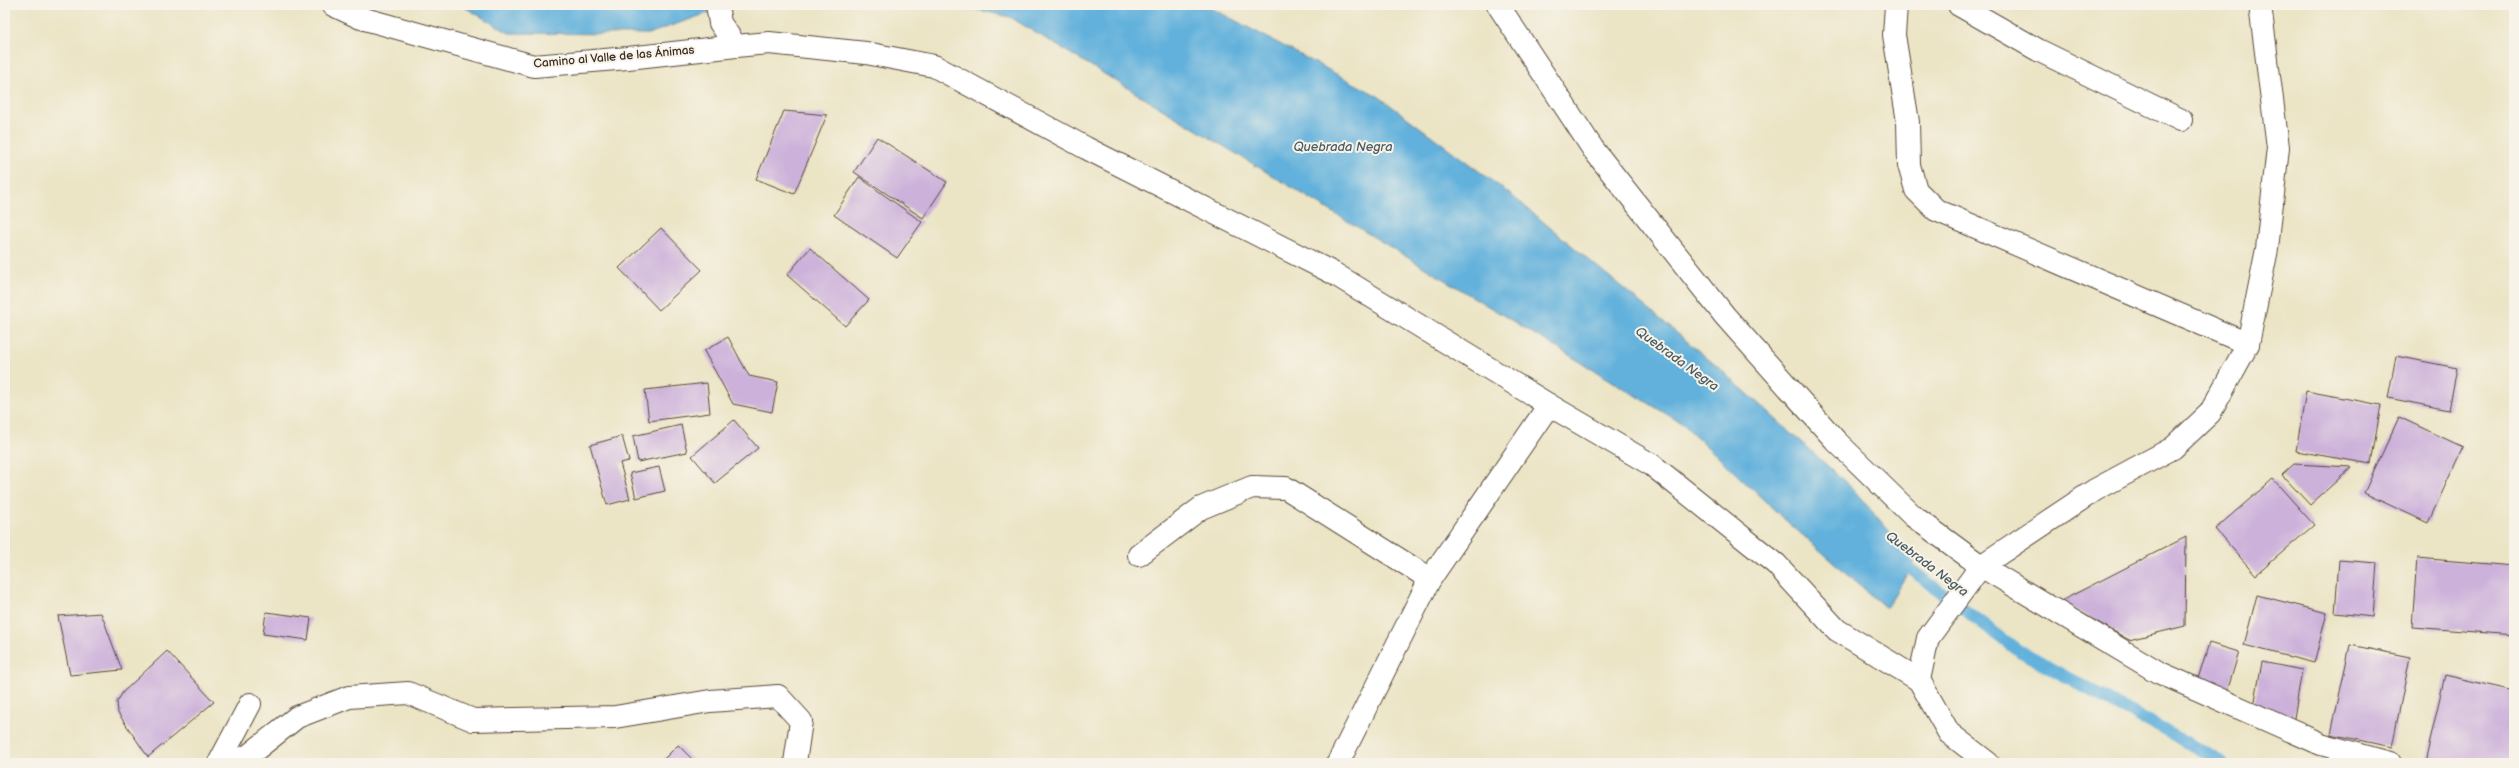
<svg xmlns="http://www.w3.org/2000/svg" width="2519" height="768" font-family="'Balsamiq Sans',sans-serif">
<style>
.water{fill:#62b1dc;stroke:#4e6e7d}
.lines{fill:none;stroke-linecap:round;stroke-linejoin:round}
.stream{stroke:#62b1dc;stroke-width:12}
.building{fill:#ccb1da}
.minor-casing{stroke:#554637;stroke-width:24}
.major-casing{stroke:#554637;stroke-width:24}
.minor{stroke:#fff;stroke-width:22}
.major{stroke:#fff;stroke-width:22}
.labels{text-anchor:middle;dominant-baseline:central;stroke-width:4;stroke-linejoin:round;paint-order:stroke}
.street-label{font-size:12px;fill:#3b2a1e;stroke:#f7f3e8}
.water-label{font-size:13px;font-style:italic;fill:#495960;stroke:#f7f3e8}
</style>
<rect width="100%" height="100%" fill="#f7f3e8"/>
<filter id="ink" filterUnits="userSpaceOnUse"><feTurbulence type="fractalNoise" baseFrequency=".025" numOctaves="2"/><feDisplacementMap in="SourceGraphic" scale="8" xChannelSelector="R" yChannelSelector="G"/><feConvolveMatrix kernelMatrix="1 2 1 2 8 2 1 2 1" color-interpolation-filters="sRGB"/></filter>
<filter id="wash" filterUnits="userSpaceOnUse"><feTurbulence type="fractalNoise" baseFrequency=".012" numOctaves="4" result="noise"/><feDisplacementMap in="SourceGraphic" scale="16" xChannelSelector="R" yChannelSelector="G"/><feGaussianBlur stdDeviation="0.9" result="paint"/><feColorMatrix in="noise" values="0 0 0 0 0 0 0 0 0 0 0 0 0 0 0 0 0 1.4 0 .05"/><feComposite in="paint" operator="in"/></filter>
<g filter="url(#wash)">
<rect width="100%" height="100%" fill="#ebe4c5"/>
<g class="water">
<path d="M461,5h299l-35,2 -77,27h-25l-114,-1z"/>
<path d="M956,5h245l18,7 159,84 133,99 208,173 133,120 63,73 -29,47 -103,-90 -100,-94 -673,-407z"/>
</g>
<g class="lines">
<path class="stream" d="M1897,559l122,92 205,112"/>
</g>
<g id="blocks">
<g class="building">
<path d="M784,111l43,4 -33,79 -38,-15z"/>
<path d="M877,137l70,45 -24,36 -69,-46z"/>
<path d="M859,177l63,45 -25,36 -63,-43z"/>
<path d="M661,228l41,42 -43,40 -40,-42z"/>
<path d="M810,248l59,52 -24,26 -58,-51z"/>
<path d="M728,337l21,39 29,6 -6,30 -39,-8 -29,-53z"/>
<path d="M2396,356l61,12 -8,42 -61,-12z"/>
<path d="M707,383l3,30 -61,8 -4,-31z"/>
<path d="M2306,391l75,14 -10,59 -75,-13z"/>
<path d="M2399,417l64,30 -35,76 -64,-30z"/>
<path d="M734,420l24,28 -43,35 -23,-27z"/>
<path d="M681,425l6,27 -49,10 -5,-26z"/>
<path d="M622,436l7,25 -9,2 10,36 -23,6 -17,-60z"/>
<path d="M2294,464l58,3 -42,38 -28,-30z"/>
<path d="M659,467l6,24 -29,7 -6,-25z"/>
<path d="M2273,479l41,46 -58,50 -41,-46z"/>
<path d="M2186,537l-1,89 -56,14 -68,-39z"/>
<path d="M2417,558l97,8v69l-102,-8z"/>
<path d="M2339,560l38,3 -4,54 -38,-4z"/>
<path d="M2257,595l70,18 -13,50 -70,-18z"/>
<path d="M266,612l45,6 -3,22 -45,-6z"/>
<path d="M101,613l21,57 -52,5 -12,-59z"/>
<path d="M2209,643l30,9 -12,40 -30,-10z"/>
<path d="M2350,645l60,12 -18,90 -61,-13z"/>
<path d="M167,651l47,51 -66,55 -30,-44 -1,-11 6,-10z"/>
<path d="M2262,662l40,8 -9,54 -39,-18z"/>
<path d="M2445,675l69,16v72h-89z"/>
<path d="M678,745l18,18h-36z"/>
</g>
</g>
</g>
<g filter="url(#ink)">
<use href="#blocks" fill-opacity="0" stroke="#554637" stroke-width="1"/>
<g class="lines">
<g class="minor-casing">
<g id="minor">
<path d="M333,5l28,13 173,48 94,-8 108,-12"/>
<path d="M717,5l3,18 16,23 33,-3 97,10 68,13 152,82 247,125 216,132 103,60 124,99 61,66 82,50"/>
<path d="M1498,5l95,144 132,167 111,125 77,75 68,50 177,106 163,72 69,19"/>
<path d="M1896,5l-2,30 14,87 1,43 7,25 20,20 312,134"/>
<path d="M1959,5l79,45 143,70"/>
<path d="M1139,555l62,-47 51,-21 34,1 144,91 119,-174"/>
<path d="M219,763l31,-59"/>
<path d="M234,763l15,-8 48,-38 52,-20 59,-4 65,27 142,-3 95,-16 68,-5 23,25 -6,42"/>
<path d="M1338,763l92,-184"/>
</g>
</g>
<g class="major-casing">
<path id="major" d="M1988,763l-39,-30 -30,-53 9,-42 53,-72 114,-76 78,-42 37,-35 38,-69 19,-95 11,-102 -18,-142"/>
</g>
<use href="#minor" class="minor"/>
<use href="#major" class="major"/>
</g>
</g>
<g class="labels">
<g class="street-label">
<text transform="translate(614 57) rotate(-5)">Camino al Valle de las Ánimas</text>
</g>
<g class="water-label">
<text x="1343" y="147">Quebrada Negra</text>
<text transform="translate(1677 359) rotate(36)">Quebrada Negra</text>
<text transform="translate(1927 564) rotate(37)">Quebrada Negra</text>
</g>
</g>
<rect width="2519" height="768" fill="none" stroke="#f7f3e8" stroke-width="20"/>
</svg>
